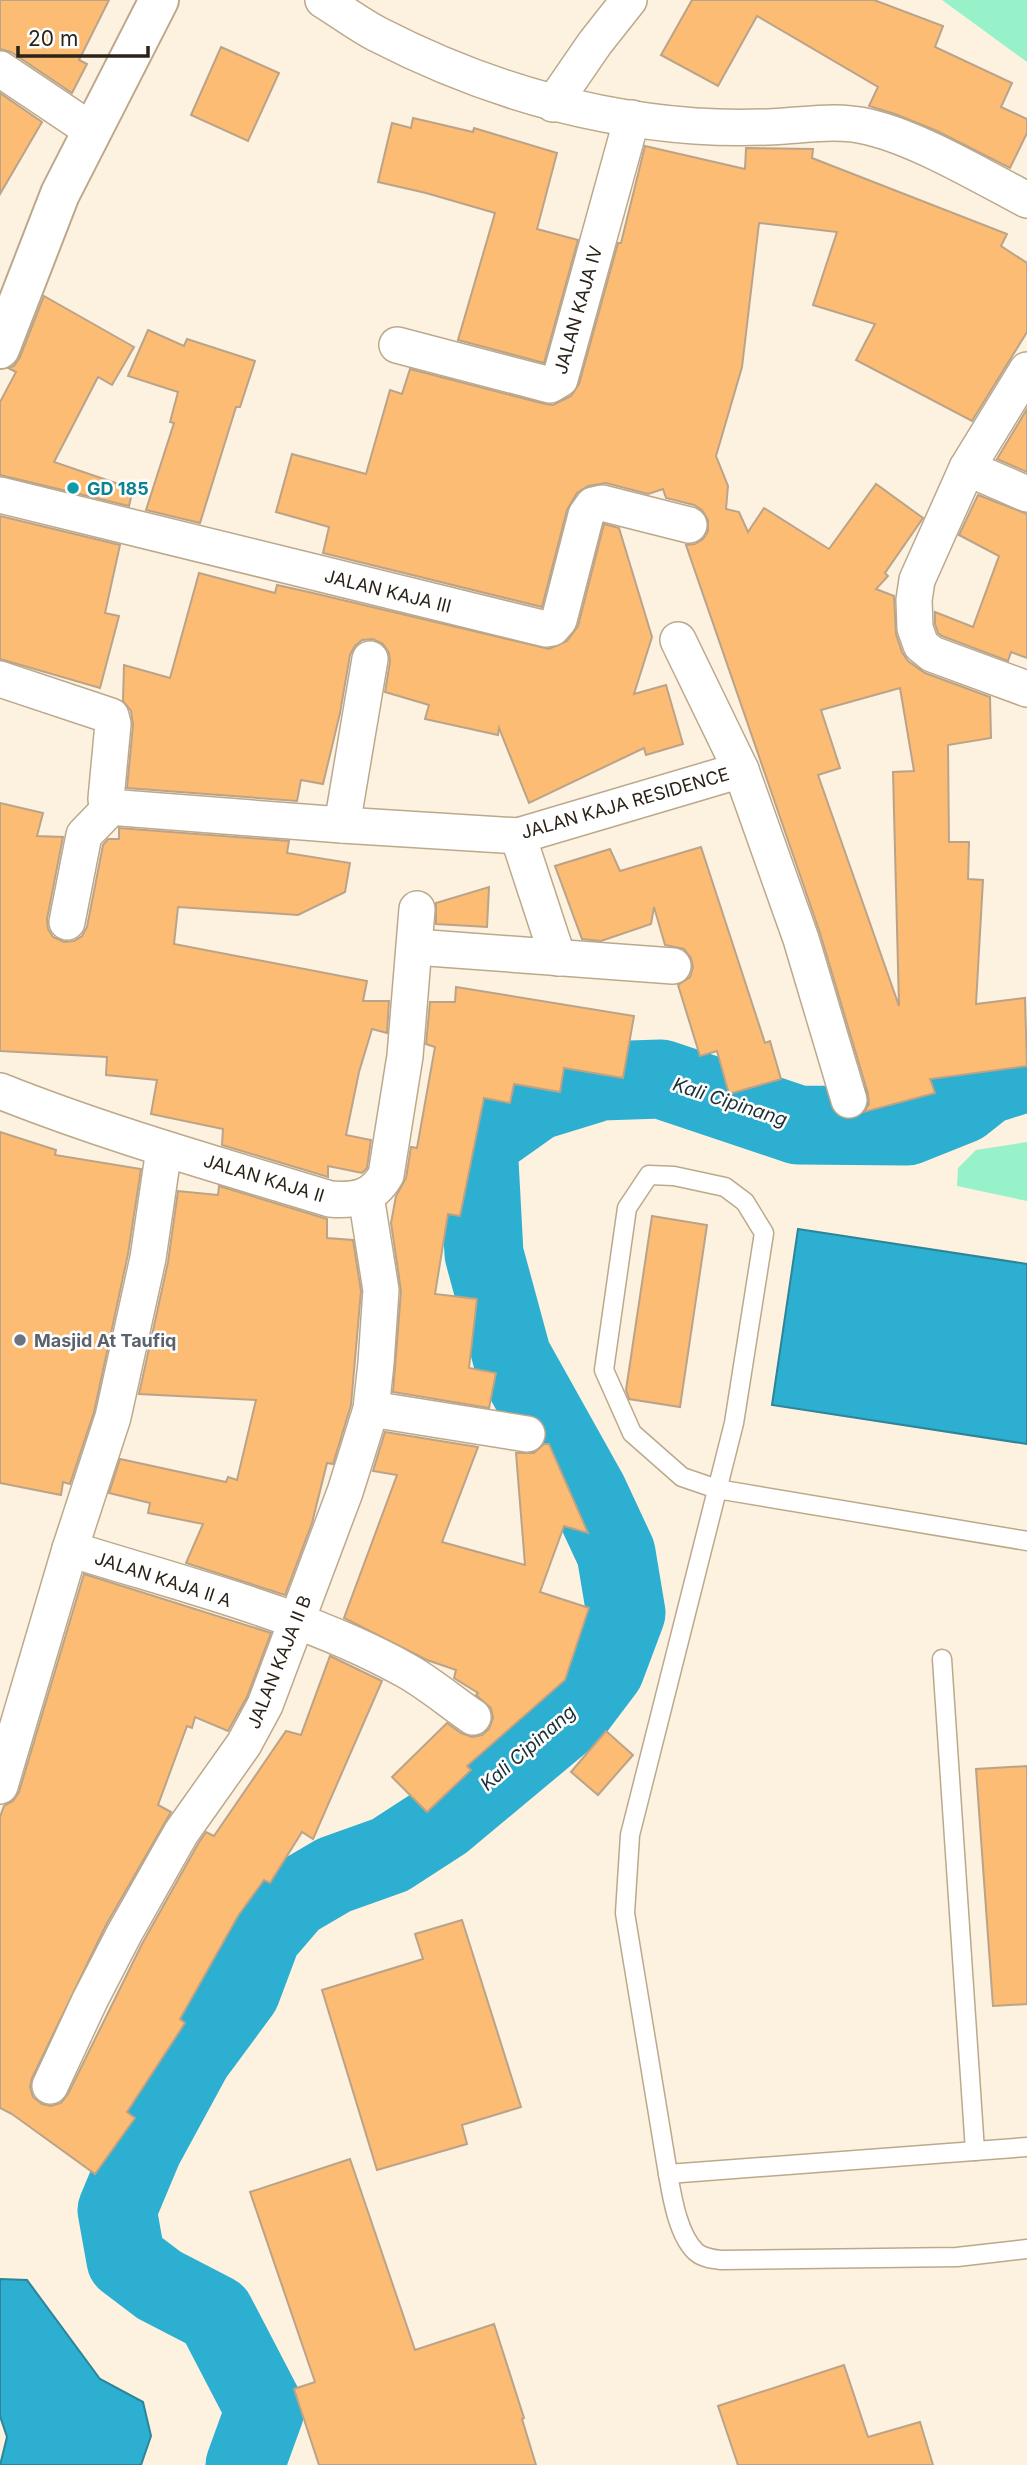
<svg xmlns="http://www.w3.org/2000/svg" width="1027" height="2465" font-family="Inter,sans-serif">
<style>
.green{fill:#97f2ca}
.water{fill:#2cafd0;stroke:#2c8599;stroke-width:2}
.lines{fill:none;stroke-linecap:round;stroke-linejoin:round}
.river{stroke:#2cafd0;stroke-width:79}
.building{fill:#fcbc73;stroke:#bba389;stroke-width:2;fill-rule:evenodd}
.service-casing{stroke:#bca98c;stroke-width:21}
.minor-casing{stroke:#bca98c;stroke-width:38}
.tertiary-casing{stroke:#bca98c;stroke-width:42}
.service{stroke:#fff;stroke-width:18}
.minor{stroke:#fff;stroke-width:35}
.tertiary{stroke:#fff;stroke-width:38}
.culture-dot{fill:#0f9aa8;stroke:#fff;stroke-width:2.5}
.worship-dot{fill:#6b7280;stroke:#fff;stroke-width:2.5}
.labels{text-anchor:middle;dominant-baseline:central;stroke-width:5;stroke-linejoin:round;paint-order:stroke}
.street-label{font-size:18px;fill:#2b2318;stroke:#fff}
.culture-label{font-size:18px;font-weight:bold;fill:#0d838f;stroke:#fff;text-anchor:start}
.worship-label{font-size:18px;font-weight:bold;fill:#5b616d;stroke:#fff;text-anchor:start}
.water-label{font-size:19px;font-style:italic;fill:#1b3036;stroke:#fff}
</style>
<rect width="100%" height="100%" fill="#fdf1df"/>
<g class="green">
<path d="M942,0h85v62z"/>
<path d="M1027,1142v59l-70,-15 1,-18 18,-18z"/>
</g>
<g class="water">
<path d="M798,1229l229,35v180l-255,-39z"/>
<path d="M0,2279l27,1 73,99 43,23 8,34 -10,29h-141l7,-28 -7,-21z"/>
</g>
<g class="lines">
<path class="river" d="M245,2465l20,-55 -50,-96 -56,-29 -33,-25 -9,-50 26,-62 50,-92 48,-65 21,-56 31,-36 41,-24 56,-20 54,-35 127,-106 34,-45 21,-56 -10,-60 -28,-60 -76,-136 -28,-103 -6,-112 58,-41 65,-20 60,-2 137,46 109,1 55,-22 24,-19 41,-13"/>
</g>
<g class="building">
<path d="M0,0h109l-30,60 8,4 -15,29 -61,-41 -11,-3z"/>
<path d="M692,0h182l69,26 -8,21 77,36 -11,24 26,12v14l-17,35 -73,-37 -42,-17 -26,-8 9,-19 -121,-71 -39,70 -57,-31z"/>
<path d="M221,47l58,26 -31,68 -57,-26z"/>
<path d="M0,93l42,29 -42,72z"/>
<path d="M413,118l60,14 1,-4 83,25 -20,76 41,11 -34,123 -86,-23 37,-127 -69,-20 -48,-11 14,-59 19,5z"/>
<path d="M645,146l100,23 1,-21 67,1 -1,9 195,76 -6,12 26,17v69l-55,89 -116,-61 19,-36 -62,-19 24,-73 -78,-9 -17,144 -26,89 12,30 -2,23 13,3 9,20 16,-24 65,41 47,-65 47,34 -38,55 3,3 -12,13 18,7 2,38 6,18 6,9 17,12 65,24 1,41 -43,7 1,97h20l-1,37 15,1 -7,124 49,-6 2,68 -97,13 5,14 -71,19 5,-8 -1,-10 -48,-161 -134,-388 9,-1 8,-5 5,-8v-11l-6,-10 -8,-5 -28,-7 -3,-9 -15,5 -42,-11 -18,3 -11,7 -10,17 -25,97 -219,-54 6,-26 -53,-15 16,-58 74,20 24,-84 12,4 8,-25 135,35 8,1 18,-9 8,-12 39,-141h3zM900,688l14,83 -21,1 6,234 -81,-231 22,-7 -19,-58z"/>
<path d="M44,296l90,51 -22,38 -14,-8 -44,85 79,27 -4,17 -129,-31v-73l16,-30 -8,-4 6,-2 6,-9z"/>
<path d="M148,330l36,16 3,-7 68,22 -15,46h-4l-36,116 -54,-13 28,-87 -4,-1 8,-30 -50,-16z"/>
<path d="M1027,409v63l-30,-13z"/>
<path d="M978,495l49,19v144l-16,-6 -3,9 -66,-25 -4,-3 -3,-9v-12l38,15 26,-71 -40,-21z"/>
<path d="M0,516l120,29 -15,68 14,3 -19,72 -100,-29z"/>
<path d="M604,524l15,4 33,109 -18,57 32,-9 17,59 -37,11 -2,-7 -115,55 -30,-75 -1,7 -73,-16 4,-14 -44,-13 5,-30 -1,-9 -6,-9 -10,-5 -11,1 -7,6 -5,9 -10,58 -17,71 -22,-4 -4,21 -170,-13 6,-63 -2,-14 -8,-10 1,-36 46,13 29,-105 76,20 2,-8 36,8 236,56 18,-8 11,-15z"/>
<path d="M0,803l43,10 -6,23 26,1 -16,82 1,10 5,8 11,5 10,-1 8,-5 5,-9 16,-82 5,-6h11v-11l170,13 -2,12 63,10 -5,29 -47,23 -120,-8 -4,37 193,37 -4,20h26l-2,32 -15,-4 -13,43 -13,63 25,5 -4,28 -5,5 -34,-7v11l-106,-32 1,-16 -72,-15 6,-34 -51,-5 1,-18 -107,-6z"/>
<path d="M701,847l64,196 5,-2 11,38 -52,15 -12,-43 -17,5 -22,-71 12,-8 3,-10 -2,-9 -7,-9 -19,-4 -11,-38 -3,17 -50,17 -19,-2 -27,-73 55,-17 10,22z"/>
<path d="M489,887l-2,40 -51,-3v-21z"/>
<path d="M456,987l178,29 -11,62 -59,-10 -4,24 -46,-8 -4,19 -26,-5 -24,118 -12,-2 -13,80 42,5 -8,69 27,5 -7,35 -96,-16 8,-101 -10,-68 5,-27 10,-18 5,-31 6,1 18,-101 -9,-3 4,-42h25z"/>
<path d="M0,1132l56,18 -1,5 86,14 -13,85 -34,158 -24,72 -7,-2 -2,13 -61,-12z"/>
<path d="M219,1186l108,33v19l26,2 8,51 -10,114 -18,59 -6,-1 -15,60 -27,72 -99,-32 17,-39 -55,-11 2,-10 -41,-10 11,-34 106,23 2,-5 9,3 19,-80 -117,-6 29,-132 10,-71 40,4z"/>
<path d="M652,1216l55,9 -27,182 -51,-8 -3,-9z"/>
<path d="M385,1432l93,15 -36,95 83,23 -9,-112h18l10,-9h5l39,89 -24,-7 -24,66 49,16 -24,72 -98,86 4,4 -44,42 -35,-35 55,-54 14,10 11,4 10,-2 7,-6 4,-11 -2,-10 -15,-13 2,-2 -24,-15 2,-8 -29,-10 -83,-42 53,-143 -24,-4z"/>
<path d="M84,1574l187,59 -24,64 -19,34 -33,-14 -3,11 -5,-2 -29,79 13,7 -65,113 -74,153 -2,9 3,10 9,7 9,2 10,-3 7,-9 74,-150 56,-100 8,-12 8,4 72,-105 15,4 29,-79 52,25 -69,158 -11,-7 -32,51 -6,-3 -26,36 -58,103 5,4 -58,89 8,6 -40,56 -83,-60 -12,-6v-291l4,-11 9,-5 6,-9z"/>
<path d="M606,1731l27,24 -35,40 -27,-23z"/>
<path d="M1027,1766v238l-34,2 -17,-237z"/>
<path d="M462,1920l59,187 -59,18 5,19 -90,26 -55,-180 101,-31 -8,-25z"/>
<path d="M350,2159l65,191 79,-26 30,94 -2,1 14,46h-217l-25,-76 21,-7 -65,-190z"/>
<path d="M844,2365l24,72 52,-15 13,43h-195l-20,-59z"/>
</g>
<g class="lines">
<g class="service-casing">
<g id="service">
<path d="M1027,1541l-310,-52 -35,-12 -50,-44 -28,-63 23,-162 22,-33 25,1 51,11 20,15 19,31 -30,190 -104,412 -5,78 43,261c4,23 10,61 28,78 7,6 16,7 25,8l236,-3 70,-8"/>
<path d="M942,1659l33,492"/>
<path d="M668,2174l359,-27"/>
</g>
</g>
<g class="minor-casing">
<g id="minor">
<path d="M323,0c18,11 35,24 54,34 99,51 206,84 318,92 30,2 60,2 90,0 28,-2 56,-6 84,1 50,12 112,49 158,73"/>
<path d="M0,69l91,61"/>
<path d="M553,104l42,-61 34,-43"/>
<path d="M397,345l153,40 10,-6 72,-261"/>
<path d="M1027,370l-60,98 -50,112 -3,20 1,28 6,17 11,9 95,35"/>
<path d="M967,468l60,26"/>
<path d="M0,495l546,134 6,-1 7,-8 27,-105 7,-10 9,-2 87,22"/>
<path d="M678,640l63,130 60,169 48,161"/>
<path d="M0,679l111,37 2,8 -7,75 6,7 9,2 221,17 176,11 223,-66"/>
<path d="M342,825l28,-166"/>
<path d="M518,836l40,122"/>
<path d="M67,922l17,-87 28,-29"/>
<path d="M415,947l258,19"/>
<path d="M0,1091c108,43 219,74 330,108 25,2 43,-1 56,-24l19,-119 12,-147"/>
<path d="M371,1409l156,25"/>
<path d="M70,1549c111,35 235,65 337,122 23,13 44,31 66,46"/>
<path d="M0,1786l70,-237 43,-132 35,-159 16,-109"/>
<path d="M50,2086l40,-86 34,-66 57,-101 63,-89 21,-39 80,-213 26,-83 5,-46 5,-73 -15,-94"/>
</g>
</g>
<g class="tertiary-casing">
<path id="tertiary" d="M0,349l60,-155 99,-194"/>
</g>
<use href="#service" class="service"/>
<use href="#minor" class="minor"/>
<use href="#tertiary" class="tertiary"/>
</g>
<circle class="culture-dot" cx="73" cy="488" r="7"/>
<circle class="worship-dot" cx="20" cy="1340" r="7"/>
<g class="labels">
<g class="street-label">
<text transform="translate(578 310) rotate(-74)">JALAN KAJA IV</text>
<text transform="translate(388 591) rotate(14)">JALAN KAJA III</text>
<text transform="translate(625 803) rotate(-16)">JALAN KAJA RESIDENCE</text>
<text transform="translate(264 1178) rotate(17)">JALAN KAJA II</text>
<text transform="translate(163 1579) rotate(18)">JALAN KAJA II A</text>
<text transform="translate(279 1662) rotate(-68)">JALAN KAJA II B</text>
</g>
<g class="culture-label">
<text x="87" y="488">GD 185</text>
</g>
<g class="worship-label">
<text x="34" y="1340">Masjid At Taufiq</text>
</g>
<g class="water-label">
<text transform="translate(730 1102) rotate(18)">Kali Cipinang</text>
<text transform="translate(528 1748) rotate(-41)">Kali Cipinang</text>
</g>
</g>
<path d="M18 46v10h130v-10" fill="none" stroke="#2b2318" stroke-width="3.5"/>
<text x="28" y="46" font-size="21" fill="#2b2318" stroke="#ffffff" stroke-width="5" paint-order="stroke">20 m</text>
</svg>
